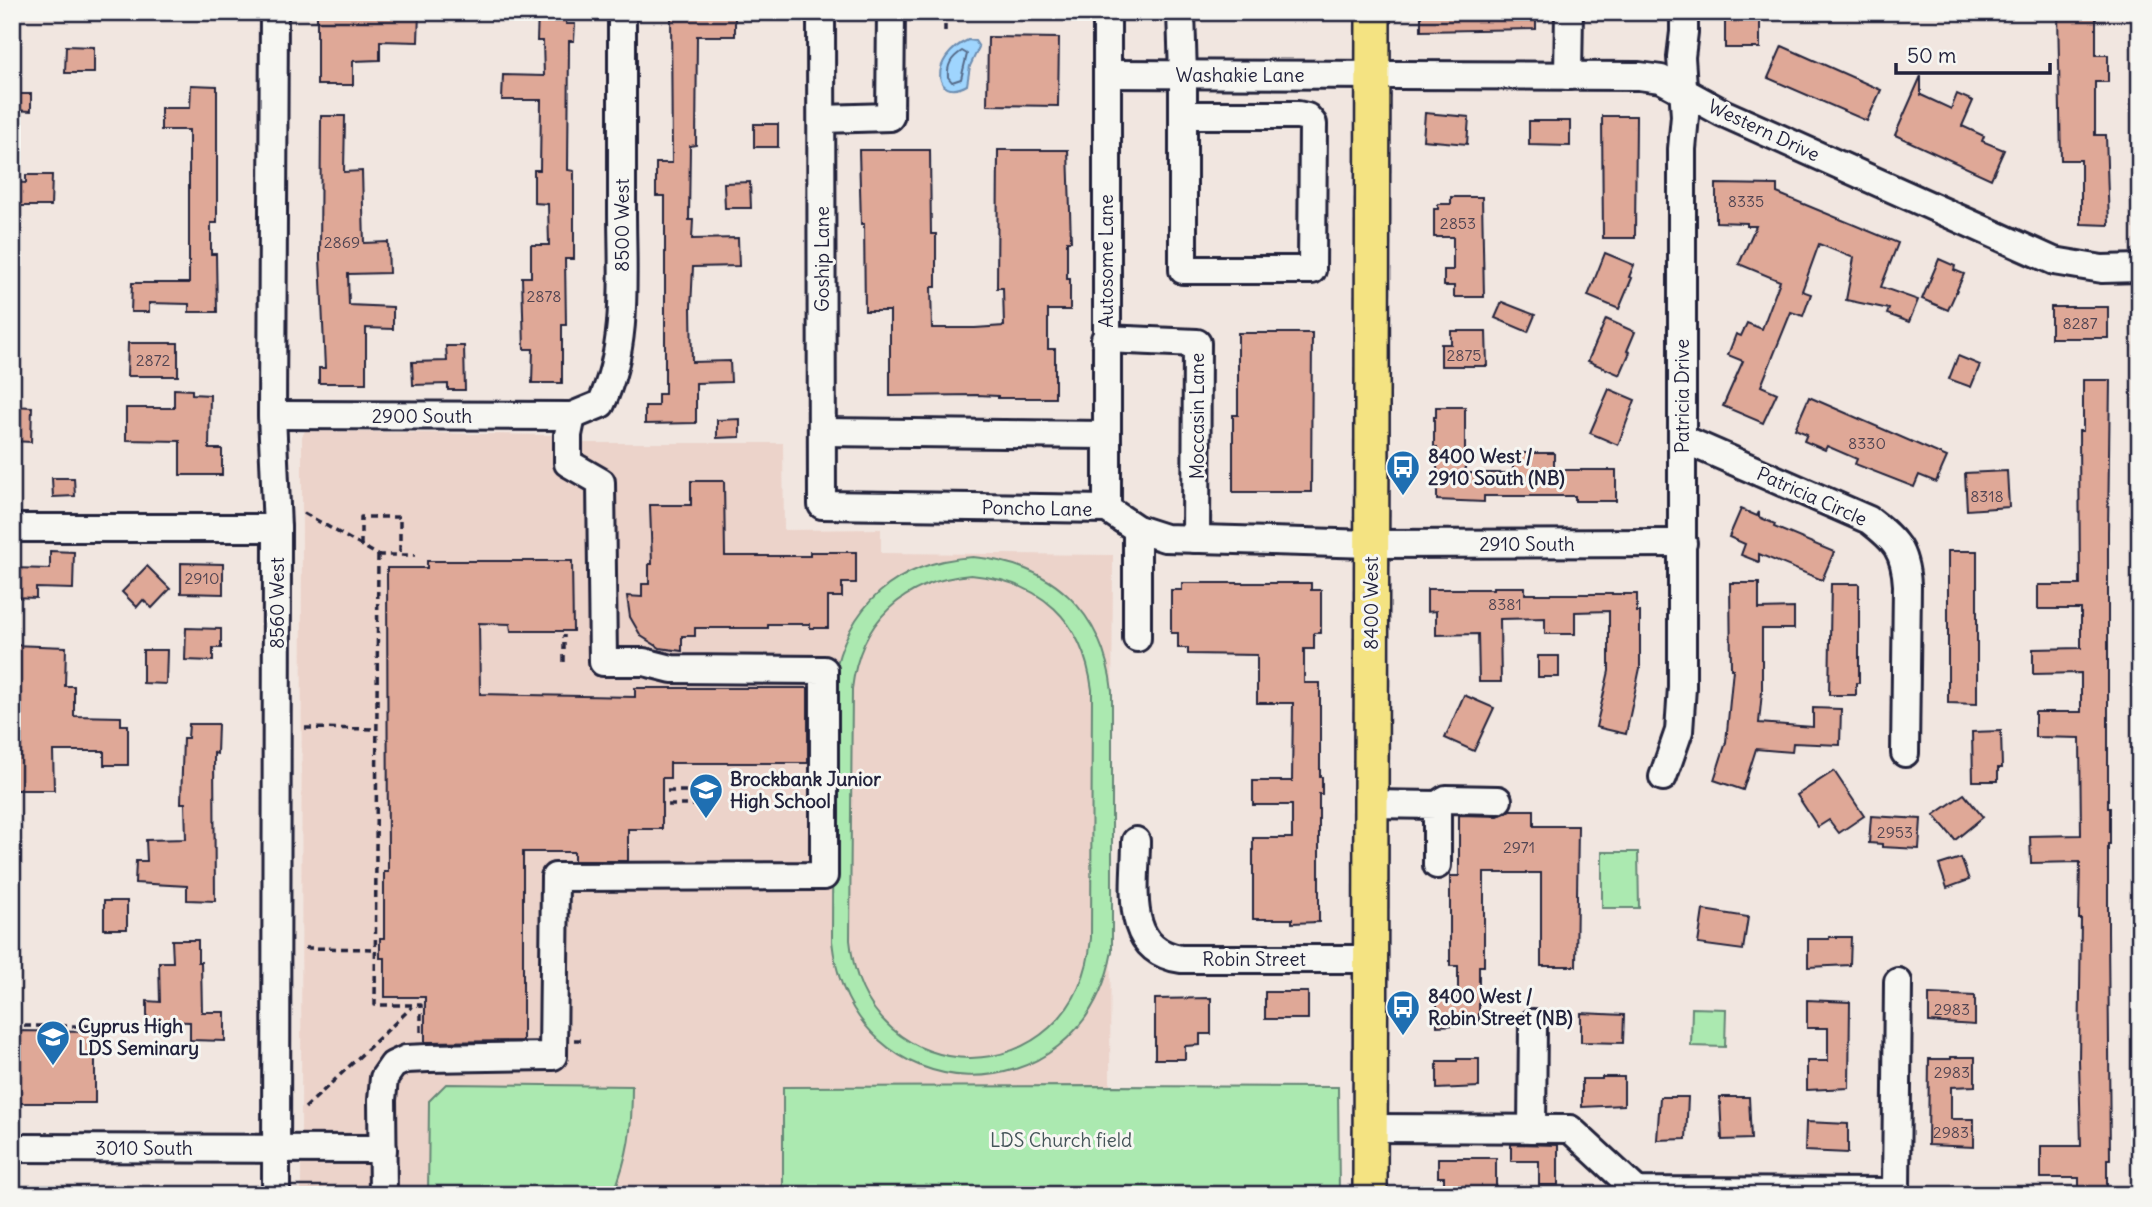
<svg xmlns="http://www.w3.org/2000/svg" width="2152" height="1207" font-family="Delius,sans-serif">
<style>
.built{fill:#ecd3ca}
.green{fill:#abe9b0;stroke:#668676;stroke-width:2;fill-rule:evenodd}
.water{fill:#9fd5fe;stroke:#6d8db0;stroke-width:2}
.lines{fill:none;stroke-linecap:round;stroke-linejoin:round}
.shore{stroke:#546a89;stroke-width:2}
.building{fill:#dfa897;stroke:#22223b;stroke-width:2}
.minor-casing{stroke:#22223b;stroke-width:32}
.major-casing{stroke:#22223b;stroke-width:38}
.path{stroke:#22223b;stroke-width:3.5;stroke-dasharray:7 5;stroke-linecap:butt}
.minor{stroke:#f6f6f2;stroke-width:26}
.major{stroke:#f4e382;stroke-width:33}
.labels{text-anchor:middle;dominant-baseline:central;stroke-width:6;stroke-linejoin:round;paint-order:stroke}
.number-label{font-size:16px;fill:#514452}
.street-label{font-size:19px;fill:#22223b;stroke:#f6f6f2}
.poi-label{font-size:19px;font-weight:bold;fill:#22223b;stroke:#f6f6f2;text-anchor:start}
.park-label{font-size:19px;fill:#445458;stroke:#f6f6f2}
</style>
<rect width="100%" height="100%" fill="#f1e6e0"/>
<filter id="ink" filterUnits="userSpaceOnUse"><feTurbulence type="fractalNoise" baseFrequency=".0143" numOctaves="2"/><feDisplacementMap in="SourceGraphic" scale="14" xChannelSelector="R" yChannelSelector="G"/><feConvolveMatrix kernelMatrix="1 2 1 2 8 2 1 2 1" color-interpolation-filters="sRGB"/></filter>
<g filter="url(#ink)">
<path class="built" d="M305,431l248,4 28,8h202l1,87 97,-1v24l232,2 -3,531 -327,1v108h-482l1,-759z"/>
<g class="green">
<path d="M973,557c79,7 130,54 139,134v260c-31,172 -261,164 -280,-10l1,-260c14,-76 63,-119 140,-124zM971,575c70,6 112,45 121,115l-1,248c-14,159 -226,160 -241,2l2,-251c8,-67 50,-108 119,-114z"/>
<path d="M1602,852h36l1,56h-37z"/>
<path d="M1692,1008l34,1 -1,38 -34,-1z"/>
<path d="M446,1084l186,2c0,44 -3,67 -19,109h-185l1,-94z"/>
<path d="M1110,1086l228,1 1,108h-556v-108z"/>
</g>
<path class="water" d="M968,40l7,1 4,6 -9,19 -3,19c-33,18 -39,-27 1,-45z"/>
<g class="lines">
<path class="shore" d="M962,51l5,3 -6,25 -9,3 -4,-5c-1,-12 3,-19 14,-26z"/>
</g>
<g class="building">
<path d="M317,12h102l-1,30 -38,-1v19l-27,1v24h-36z"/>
<path d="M538,12h28v12h9l-1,17h-5l-1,129 6,1v88h-9l1,66h-4v58h-30l1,-34h-9l-2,-72h9v-32h18l-1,-41 -14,-1v-33h6l1,-70h-39l1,-25 41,1 -1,-35h-6z"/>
<path d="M671,12h64v24h-38l-1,109 -6,1 -1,74h4l-1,19 46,-1 1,28 -46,1 -2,41 1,54 38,-1 1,21 -35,1v40l-51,1v-18h13v-12h7v-198h-9v-33h16z"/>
<path d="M1421,12h115v17l-115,2z"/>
<rect x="1725" y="12" width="35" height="36"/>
<path d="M2058,14h38v41h12v27h-13v53h11l3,90 -28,-1v-64h-20z"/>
<path d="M988,37l71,1 -1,68 -71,-1z"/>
<path d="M66,46l28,1v26h-29z"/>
<path d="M1782,46l99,44 -14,31 -99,-43z"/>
<path d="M1921,76v19l30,14 6,-15 16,7 -11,25 22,10 -2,5 22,9 -13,29 -96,-44z"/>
<path d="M191,85l26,1v137h-6v31h5l1,58h-28v-8l-40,-1v9h-18l1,-29h57v-153h-28v-22h29z"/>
<path d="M12,94h19v17l-19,-1z"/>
<path d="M1425,113l44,4 -2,27 -44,-4z"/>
<path d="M321,116h24l-1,56 18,-1 2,72 24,-1 1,31 -41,1 1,31 44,2v22l-27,-1v55h-47v-15h6l-5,-110z"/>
<path d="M1602,116h34l-1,122h-32z"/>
<path d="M1529,121h41v25l-41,-1z"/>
<rect x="754" y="124" width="24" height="23"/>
<path d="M859,150h71l1,84h5v53h-5l1,41h43l29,-2 -1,-38h-6l1,-138h70l3,91h-4v38h3v31h-22v39h7v49h-57v-2l-21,-1 -87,1v-85h-25l-1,-87h-3z"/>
<path d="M26,175h26l-1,31h-39v-24l14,1z"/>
<path d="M750,182l1,26h-26l-1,-25z"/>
<path d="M1716,184l61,1v8l121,50 -17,44 37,13 -9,22 -22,-8 2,-5 -43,-9 8,-42 -35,-14 -17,47 9,3 -8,22 -12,-4 -30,74 16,7 -14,30 -40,-17 20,-45 -15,-6 8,-21 5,2 6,-13 15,6 18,-48 -41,-17 17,-38h-9v-3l-31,-1z"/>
<path d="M1451,197h31l2,100h-30v-11h-10v-16h9v-33h-19v-28h4v-5h13z"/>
<path d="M1605,253l29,12 -5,12 3,1 -13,31 -31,-13z"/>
<path d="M1939,259l16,7 -1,4 10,4 -16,36 -26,-11z"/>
<path d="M1502,302l33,13 -7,17 -33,-14z"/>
<rect x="2051" y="307" width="57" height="31"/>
<path d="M1606,319l29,13 -8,19 3,1 -10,23 -32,-14z"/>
<path d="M1451,331h35l1,35h-46v-22h10z"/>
<path d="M1238,333h74l-1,159h-78v-77h5z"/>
<path d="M128,343h50v33h-51z"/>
<path d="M446,346h18l1,44h-17v-6l-35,1 -1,-23 35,-1z"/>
<path d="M1958,356l22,9 -9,22 -22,-8z"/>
<path d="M2083,380h27l-2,152v276h2v36h-2v88l2,227h-3v36h-28v-17h-38v-32h40l-2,-86 2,-141h-2l1,-57 -49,1 -1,-27 51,-1 -1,-97 -45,-1v-25h46v-39l-48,1v-25l48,-1v-39h-43v-24h42l-1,-154h4z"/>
<path d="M174,389l18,1v4l18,1 -1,54h13v26h-42v-34l-54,-1v-32h48z"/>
<path d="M1609,389l26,11 -17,45 -28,-12z"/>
<path d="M1809,397l138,60 -11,25 -17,-7 -5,12 -59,-23 2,-5 -30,-13 -2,4 -21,-9 3,-7 -12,-5z"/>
<path d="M12,406l20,1 -1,35 -19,-1z"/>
<path d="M1436,407h29v66h48v-20h41v17h62v31h-41v-5h-91v6l-47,-2v-53h-3v-30h2z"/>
<path d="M740,419v18l-23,1v-18z"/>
<path d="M2007,471l2,36 -42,3 -2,-37z"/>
<path d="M52,478h22l1,18 -22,1z"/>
<path d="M691,481h33l1,75h85v-4h46v31h-14v14h-14v31h-18v-4h-42v4h-73v8h-13v15l-22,-3 -19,-12 -11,-19 -3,-21 15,1v-13h7v-20h3l-2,-59h41z"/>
<path d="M1741,509l16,7 2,-4v5l16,7 -1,3 60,25 -12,28 -63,-26v8l-18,-7 4,-11 -16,-7z"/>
<path d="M50,551l24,1 -1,37 -37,-1v10l-24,-1v-29l38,1z"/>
<path d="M1948,551h29v153l-29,-1z"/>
<path d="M427,561h145l1,70h-62l-1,-7 -31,-1 1,71 155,3v-9h173v75h-138v15h-8v51h-34v32h-54v-9h-51v189l-98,1v-45h-40v-39h-5v-20h4v-66h4l-1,-304h40z"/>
<path d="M181,563l42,1v30l-42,-1z"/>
<path d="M147,566l23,23 -18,19 -9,-8 -6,7 -15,-15z"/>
<path d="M1182,583h129v7h10v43h-7v16h-10v34h16v94h2v17h-3v128l-27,1v-4h-39v-81h39v-33h-39v-24h39l1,-78h-36v-48l-69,-1v-6h-10v-15h-7v-43h11z"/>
<path d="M1730,583h29v26l35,-1v21h-32v63l-3,31 54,4v-19l28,1 -1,36 -47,-2 -1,9 -36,-3 -13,41 -29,-10 12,-38 7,-73h-2z"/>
<path d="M1831,584h28v99h-3v12h-27z"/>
<path d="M1493,587h32v7h112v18h3v56l-14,66 -30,-7 13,-56v-60l-34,1v22h-30v-16l-45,1 1,63h-22l-1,-48 -42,1v-24l-9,1v-23h66z"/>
<path d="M186,628l35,1v19h-8v13l-28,-1z"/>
<path d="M12,645l54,2 -1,39h9v30l47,1v8h7v40h-24v-14h-51l1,39h-42z"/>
<path d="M143,650h24l-1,34 -23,-1z"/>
<rect x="1538" y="656" width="21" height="21"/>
<path d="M1464,695l30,13 -20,43 -29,-13z"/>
<path d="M189,724h29l-1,30 -3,-1 1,148 -28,-1v-14l-52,-3 1,-22h11l-1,-21 40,-1 -1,-36h-4l2,-65h5z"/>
<path d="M2001,731l1,37h-4v13h-25l-1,-49z"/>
<path d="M1834,771l30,45 -25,17 -10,-13 -11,7 -21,-32z"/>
<path d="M1964,794l19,23 -28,23 -21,-25z"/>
<path d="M1510,810h24v16h44l-2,140h-35v-93h-57v93h-5v58l-42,2v-28h21v-32h-8v-90h9v-61l39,1z"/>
<path d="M1871,816l50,3 -2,30 -37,-2v-3l-13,-1z"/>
<path d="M1961,858l8,22 -22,8 -8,-23z"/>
<rect x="104" y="901" width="23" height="28"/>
<path d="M1703,910l45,7 -5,33 -45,-6z"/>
<path d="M1829,937h22l-1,28 -42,2v-28h21z"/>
<path d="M172,940h26v22h3l1,50h23v29l-35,-1v-18l-43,-1v-20l13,1 -1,-40h14z"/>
<rect x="1265" y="992" width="43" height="27"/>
<path d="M1929,994l46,2v29l-46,-3z"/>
<path d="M1211,998v36h-11v11l-15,1v13h-30v-60z"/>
<path d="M1807,1000l43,2 -1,86 -42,2v-29h21v-33h-21z"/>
<path d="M1581,1013l43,2 -1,28 -42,-1z"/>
<path d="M12,1031l83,1v71h-83z"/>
<path d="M1951,1057h24v29l-24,1v32h23v28l-46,-2 1,-86h22z"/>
<path d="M1457,1059h22v28l-42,2v-28h20z"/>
<path d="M1602,1077h22v28l-42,2v-28h20z"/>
<path d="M1660,1097h28l-2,42 -29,1z"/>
<path d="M1720,1097h29l2,42 -29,1z"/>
<path d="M1806,1122l42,2v29l-43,-2z"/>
<path d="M1511,1144l47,1v40h-19v-24h-28z"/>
<path d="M1438,1158h58v33h-52v-14h-6z"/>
</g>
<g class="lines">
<g class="minor-casing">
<g id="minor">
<path d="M274,12l-2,403 5,113 -1,667"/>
<path d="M821,12l1,493 285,4 30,20 28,9 206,6 312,-1"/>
<path d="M1181,12l2,63v195h129l1,-146 -6,-7 -9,-2h-114"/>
<path d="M1107,74l532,2 22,3 62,34 331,148 48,8 38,-1"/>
<path d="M1568,76l1,-64"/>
<path d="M822,119l68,-2 1,-105"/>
<path d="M1105,339l92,4 -1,196"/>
<path d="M272,415l300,1 29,-12c28,-59 21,-130 21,-194 0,-66 0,-132 0,-198"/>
<path d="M822,432l284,3"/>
<path d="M1683,439l186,81c26,20 36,30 38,65l-2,168"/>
<path d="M1107,509v-497"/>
<path d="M12,528h265"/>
<path d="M1137,529v109"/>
<path d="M1663,777l16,-46 3,-44v-538l3,-33 -4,-59 3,-25v-20"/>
<path d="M1371,804l66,1v60"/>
<path d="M1437,805l9,-6 52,1"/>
<path d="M1136,841c0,45 -14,109 45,118h189"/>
<path d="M1370,1128l200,1 67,62 259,1 2,-210"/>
<path d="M1532,1129l1,-106"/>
<path d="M12,1148l371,1"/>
<path d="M383,1195l-1,-95 2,-22 9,-13 13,-6 22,-1 125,-2 2,-179 269,-1v-206l-152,-1 -28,-7h-41l-2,-180 -33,-19v-28l4,-19"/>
</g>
</g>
<g class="major-casing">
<path id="major" d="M1370,1195l3,-1183"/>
</g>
<g class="path">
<path d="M988,15v-3"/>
<path d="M945,32v-20"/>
<path d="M304,513l74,42h37"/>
<path d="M361,546v-29h39v38"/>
<path d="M378,555l-3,450h46v31"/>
<path d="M564,662v-27"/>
<path d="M305,728l72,1"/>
<path d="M667,791h30"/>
<path d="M668,805h29"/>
<path d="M305,948l70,1"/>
<path d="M12,1026h87l1,26h4"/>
<path d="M574,1040h12"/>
<path d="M305,1108l107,-101"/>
</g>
<use href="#minor" class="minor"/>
<use href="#major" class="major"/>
</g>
</g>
<defs>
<g id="bus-pin" transform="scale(1.75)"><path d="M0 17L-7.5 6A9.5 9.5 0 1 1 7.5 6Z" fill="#1f6fb2" stroke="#f6f6f2"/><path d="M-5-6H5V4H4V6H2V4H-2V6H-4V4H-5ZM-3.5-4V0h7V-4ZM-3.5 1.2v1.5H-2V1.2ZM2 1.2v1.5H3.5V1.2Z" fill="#fff"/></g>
<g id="school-pin" transform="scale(1.75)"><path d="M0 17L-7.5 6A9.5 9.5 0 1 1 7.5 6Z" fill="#1f6fb2" stroke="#f6f6f2"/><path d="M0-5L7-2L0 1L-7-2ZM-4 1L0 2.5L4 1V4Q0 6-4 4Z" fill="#fff"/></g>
</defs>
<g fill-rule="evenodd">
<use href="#bus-pin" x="1403" y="467"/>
<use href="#school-pin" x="706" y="790"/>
<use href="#bus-pin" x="1403" y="1007"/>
<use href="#school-pin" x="53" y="1037"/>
</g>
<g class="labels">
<g class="number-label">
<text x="1746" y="201">8335</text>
<text x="1458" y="223">2853</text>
<text x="342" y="242">2869</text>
<text x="544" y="296">2878</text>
<text x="2080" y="323">8287</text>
<text x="1464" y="355">2875</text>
<text x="153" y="360">2872</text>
<text x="1867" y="443">8330</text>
<text x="1987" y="496">8318</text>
<text x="202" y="578">2910</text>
<text x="1505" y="604">8381</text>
<text x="1895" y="832">2953</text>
<text x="1519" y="847">2971</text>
<text x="1952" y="1009">2983</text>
<text x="1952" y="1072">2983</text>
<text x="1951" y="1132">2983</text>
</g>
<g class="street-label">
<text x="1240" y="75">Washakie Lane</text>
<text transform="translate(1764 130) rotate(25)">Western Drive</text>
<text transform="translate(622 225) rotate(-90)">8500 West</text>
<text transform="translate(822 259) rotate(-90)">Goship Lane</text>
<text transform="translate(1106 261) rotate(-90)">Autosome Lane</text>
<text transform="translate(1682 396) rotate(-90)">Patricia Drive</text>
<text x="422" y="416">2900 South</text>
<text transform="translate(1197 416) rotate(-90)">Moccasin Lane</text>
<text transform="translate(1812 496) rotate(24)">Patricia Circle</text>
<text transform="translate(1037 508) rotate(1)">Poncho Lane</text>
<text x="1527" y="544">2910 South</text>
<text transform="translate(277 603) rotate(-90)">8560 West</text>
<text transform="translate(1371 603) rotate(-90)">8400 West</text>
<text x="1254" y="959">Robin Street</text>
<text x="144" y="1148">3010 South</text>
</g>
<g class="poi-label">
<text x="1428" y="456">8400 West /<tspan x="1428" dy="22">2910 South (NB)</tspan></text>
<text x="730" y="779">Brockbank Junior<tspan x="730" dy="22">High School</tspan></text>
<text x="1428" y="996">8400 West /<tspan x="1428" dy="22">Robin Street (NB)</tspan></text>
<text x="78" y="1026">Cyprus High<tspan x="78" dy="22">LDS Seminary</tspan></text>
</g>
<g class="park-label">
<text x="1061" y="1140">LDS Church field</text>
</g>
</g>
<rect width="2152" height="1207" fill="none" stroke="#f6f6f2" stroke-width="42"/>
<rect x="21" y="21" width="2110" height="1165" fill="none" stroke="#22223b" stroke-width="2.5" filter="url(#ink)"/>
<path d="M1896 63v10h154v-10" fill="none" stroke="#22223b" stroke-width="3.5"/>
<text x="1907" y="63" font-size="21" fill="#22223b" stroke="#f6f6f2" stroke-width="5" paint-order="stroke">50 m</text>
</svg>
